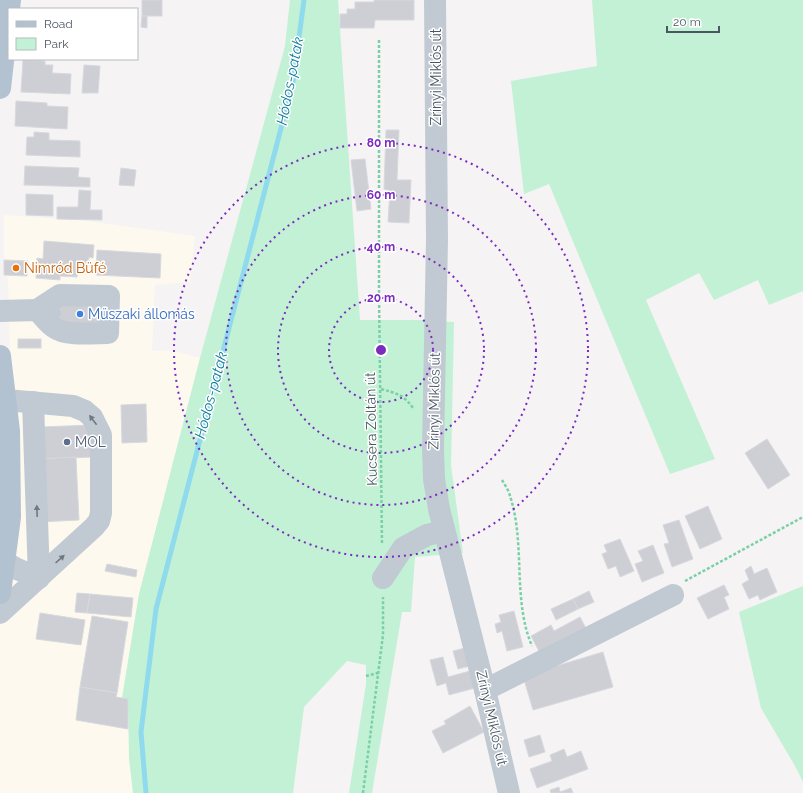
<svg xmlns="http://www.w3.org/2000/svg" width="803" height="793" font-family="Raleway,sans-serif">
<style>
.commercial{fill:#fdf9ef}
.green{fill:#c3f1d5}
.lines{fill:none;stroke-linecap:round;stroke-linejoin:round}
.stream{stroke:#90daee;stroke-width:5}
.building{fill:#cdcfd5;stroke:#d7d9de}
.path{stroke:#7ad0a6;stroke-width:2.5;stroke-dasharray:3 2;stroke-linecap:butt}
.minor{stroke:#c1cad2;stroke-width:22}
.major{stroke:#b3c2d1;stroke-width:22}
.oneway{fill:#6e7983}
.ring{fill:none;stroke:#7b2cbf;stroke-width:2;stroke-dasharray:2 4}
.food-dot{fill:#e8710a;stroke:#fff;stroke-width:1.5}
.shop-dot{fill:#3f7fe0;stroke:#fff;stroke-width:1.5}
.service-dot{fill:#5c6f8a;stroke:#fff;stroke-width:1.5}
.labels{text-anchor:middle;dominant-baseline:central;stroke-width:3;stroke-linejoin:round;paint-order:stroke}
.street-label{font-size:14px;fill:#4a5661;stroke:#fff}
.food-label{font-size:14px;fill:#c56008;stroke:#fff;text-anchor:start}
.shop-label{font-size:14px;fill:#366cbe;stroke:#fff;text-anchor:start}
.service-label{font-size:14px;fill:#4e5e75;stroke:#fff;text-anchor:start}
.water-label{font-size:15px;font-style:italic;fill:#0c7c9b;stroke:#fff}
.centre{fill:#7b2cbf;stroke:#fff;stroke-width:2}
.ring-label{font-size:12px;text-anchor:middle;font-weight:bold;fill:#7b2cbf;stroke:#fff;stroke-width:3;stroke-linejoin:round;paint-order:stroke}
</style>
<rect width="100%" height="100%" fill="#f5f3f3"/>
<path class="commercial" d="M4,215l84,6 107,15 -5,46 -35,3 -3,66h23l25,7 -61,236 -17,103 6,2 1,59 4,35h-133v-382l11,-4 -3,-130 -4,-1z"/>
<g class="green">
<path d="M290,0h48l22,320h58l36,2 -3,143 12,88 -48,4 -4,55h-9l-30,181h-23l17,-109v-19l-19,-4 -43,46 -11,86h-160l-4,-35 -1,-59 -6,-1 17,-104 61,-236 85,-312z"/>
<path d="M592,0h211v291l-34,14 -11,-25 -44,20 -15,-27 -53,27 69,159 -45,15 -121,-290 -25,10 -13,-113 86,-15z"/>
<path d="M803,586v196l-8,-16 -34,-58 -22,-96z"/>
</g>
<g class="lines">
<path class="stream" d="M146,793l-5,-61 15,-123 137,-527 11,-82"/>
</g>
<g class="building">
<rect x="142" y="0" width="20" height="16"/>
<path d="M374,0h40v20h-39l-1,8h-34v-14h7v-5h8v-7h19z"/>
<path d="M142,16h5v12l-6,-1z"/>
<path d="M23,60l22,1v4h8l-1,8 19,1 -1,20 -49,-2z"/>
<path d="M84,65l16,1 -2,27h-16z"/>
<path d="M16,101l31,2v3l21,1 -1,22 -52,-3z"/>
<path d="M386,130h13l-2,50h14l-2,43 -21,-1 2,-31 -6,-2z"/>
<path d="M34,132l15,1v7l31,1v16l-54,-2 1,-18h7z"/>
<path d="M365,159l6,50 -14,2 -6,-51z"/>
<path d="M25,166l54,2 -1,9 12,1v9l-66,-2z"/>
<path d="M121,168l15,2 -2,16 -15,-1z"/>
<path d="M79,190l12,1 -1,19h12v10l-45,-1v-12h21z"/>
<path d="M26,194l27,1v21l-27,-1z"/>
<path d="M44,241l50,4 -1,13 -4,-1 -1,11 -10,-1 -1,10 -17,-1v4l-24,-2 1,-20 6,1z"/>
<path d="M97,250l64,4 -1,24 -64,-3z"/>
<path d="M4,260l24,1 -1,15 -23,-1z"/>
<rect x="60" y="303" width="39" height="22"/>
<rect x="18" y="339" width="23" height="9"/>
<path d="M146,404l1,38 -25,1 -1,-38z"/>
<path d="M91,425l2,32 -51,2 -1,-32z"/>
<path d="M767,439l23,36 -22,14 -23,-36z"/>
<path d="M76,457l3,63 -40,2 -2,-63z"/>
<path d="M708,506l14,33 -22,10 -15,-33z"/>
<path d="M679,520l14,39 -21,8 -8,-23 5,-1 -6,-18z"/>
<path d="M620,539l14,32 -14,6 -4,-11 -8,3 -6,-15 5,-2 -3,-7z"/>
<path d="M653,545l11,28 -22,9 -7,-18 8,-3 -5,-10z"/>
<path d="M107,564l30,6 -1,7 -31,-6z"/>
<path d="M751,566l3,8 13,-6 10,24 -17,8 -2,-5 -9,4 -7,-15 7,-4 -4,-10z"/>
<path d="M724,585l5,10 -5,2 5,12 -21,10 -11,-21z"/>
<path d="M589,591l5,11 -16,7 -5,-10z"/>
<path d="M77,593l13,1 -3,19 -12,-1z"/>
<path d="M90,594l43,4 -2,19 -44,-4z"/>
<path d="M573,599l5,10 -22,11 -5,-11z"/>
<path d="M514,611l9,36 -16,4 -5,-20 -5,2 -2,-9 6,-2 -2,-7z"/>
<path d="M40,613l45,7 -4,25 -45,-6z"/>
<path d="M92,616l36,6 -11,71 -37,-6z"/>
<path d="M580,617l8,15 -46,25 -11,-21 20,-11 3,6z"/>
<path d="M465,648l5,18 -12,3 -5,-18z"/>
<path d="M603,652l10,35 -80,23 -10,-34z"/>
<path d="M443,657l5,20 22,-6 5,17 -26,7 -3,-12 -9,3 -7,-26z"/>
<path d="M80,687l37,6 -1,4 12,2v30l-52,-9z"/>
<path d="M470,706l14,26 -41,21 -11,-22 14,-7 -2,-3z"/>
<path d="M540,735l5,17 -16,5 -5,-17z"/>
<path d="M564,749l3,8 14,-6 7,18 -51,19 -7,-19 22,-8 -2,-6z"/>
<path d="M559,787l1,5 11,-4 2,5h-22l-1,-3z"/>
</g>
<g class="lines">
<g class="path">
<path d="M379,40v253l3,251"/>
<path d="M381,389c15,4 23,6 32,19"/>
<path d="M502,480c3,5 7,11 8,16 16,49 2,103 22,150"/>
<path d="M685,581l118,-64"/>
<path d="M366,676l12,-3"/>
<path d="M363,793l20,-158v-38"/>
</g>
<g class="minor">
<path d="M435,0l2,239 -4,209 1,31 5,30 46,181 24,103"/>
<path d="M60,295l49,1 -1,37c-13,0 -43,3 -53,-5 -7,-4 -12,-12 -18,-18z"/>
<path d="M0,311l37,-1 13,3"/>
<path d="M5,562l12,7 22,9 -6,-176"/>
<path d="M383,578l20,-30 24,-13 17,-4"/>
<path d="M0,613l94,-86 5,-6 2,-8v-78l-9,-18 -7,-6 -12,-5 -67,-6"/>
<path d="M485,690l188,-95"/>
</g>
<g class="major">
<path d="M0,88l10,-88"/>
<path d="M0,356l9,75 1,86 -10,76"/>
</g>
</g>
<defs><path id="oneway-solid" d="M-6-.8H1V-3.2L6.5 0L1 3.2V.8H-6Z"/></defs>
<g class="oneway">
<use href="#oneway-solid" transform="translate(93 420) rotate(-127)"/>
<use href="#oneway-solid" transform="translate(37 511) rotate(-92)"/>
<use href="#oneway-solid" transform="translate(60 559) rotate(-42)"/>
</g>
<g class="ring">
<circle cx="381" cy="350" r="52"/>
<circle cx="381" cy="350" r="103"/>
<circle cx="381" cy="350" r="155"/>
<circle cx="381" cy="350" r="207"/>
</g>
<circle class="food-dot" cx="16" cy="268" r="4"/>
<circle class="shop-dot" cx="80" cy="314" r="4"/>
<circle class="service-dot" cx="67" cy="442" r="4"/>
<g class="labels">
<g class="street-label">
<text transform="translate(436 77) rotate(-90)">Zrínyi Miklós út</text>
<text transform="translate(434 401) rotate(-89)">Zrínyi Miklós út</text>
<text transform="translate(371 429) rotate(-91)">Kucsera Zoltán út</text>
<text transform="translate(492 718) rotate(77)">Zrínyi Miklós út</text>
</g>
<g class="food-label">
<text x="24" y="268">Nimród Büfé</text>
</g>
<g class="shop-label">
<text x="88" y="314">Műszaki állomás</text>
</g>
<g class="service-label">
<text x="75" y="442">MOL</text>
</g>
<g class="water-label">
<text transform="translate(290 81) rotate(-79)">Hódos-patak</text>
<text transform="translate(211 395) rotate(-75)">Hódos-patak</text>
</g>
</g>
<circle cx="381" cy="350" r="6" class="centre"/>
<g class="ring-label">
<text x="381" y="147">80 m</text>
<text x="381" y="199">60 m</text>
<text x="381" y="251">40 m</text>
<text x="381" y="302">20 m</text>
</g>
<rect x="8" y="8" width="130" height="52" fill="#ffffff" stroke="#b7bbc0"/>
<rect x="16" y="21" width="20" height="6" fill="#b3c2d1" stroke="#b7bbc0"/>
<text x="44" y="28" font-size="12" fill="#4a5661">Road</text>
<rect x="16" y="38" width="20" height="12" fill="#c3f1d5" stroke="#b7bbc0"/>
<text x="44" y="48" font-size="12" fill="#4a5661">Park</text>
<path d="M667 26v6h52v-6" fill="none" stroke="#4a5661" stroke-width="2"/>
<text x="673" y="26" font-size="12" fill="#4a5661" stroke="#ffffff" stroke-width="3" paint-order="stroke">20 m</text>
</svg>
